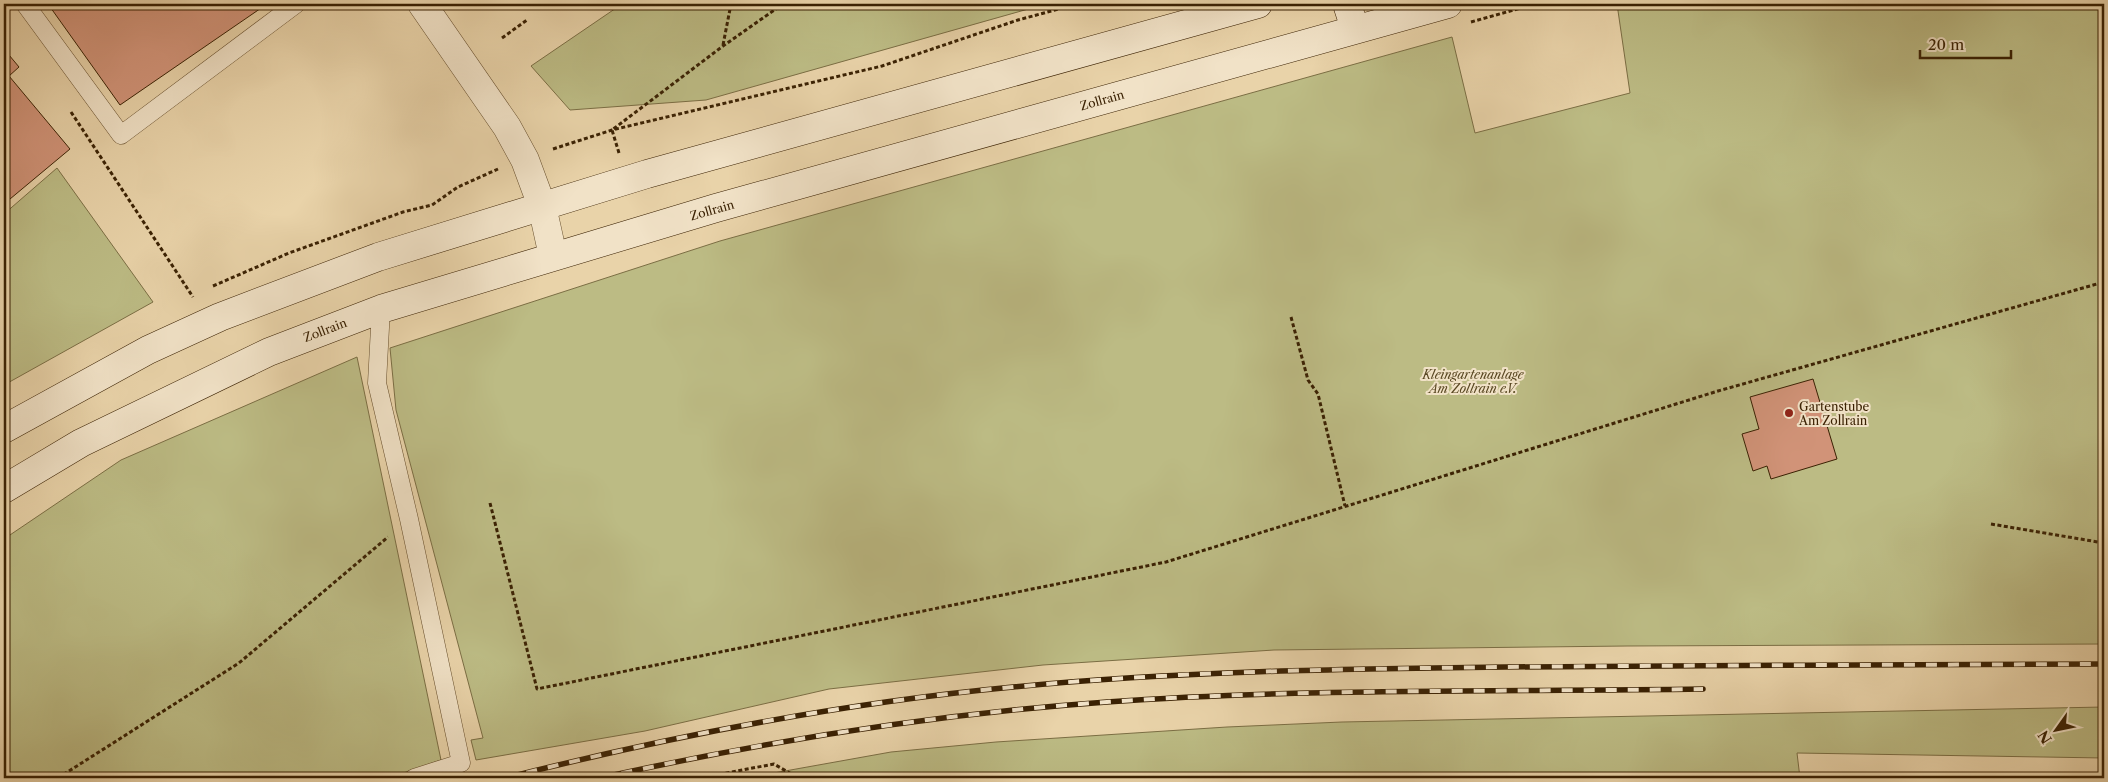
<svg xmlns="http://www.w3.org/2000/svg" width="2108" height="782" font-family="'Libre Caslon Text',serif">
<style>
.green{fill:#bcbb84;stroke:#7b6e44}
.building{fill:#d19378;stroke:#3a2103}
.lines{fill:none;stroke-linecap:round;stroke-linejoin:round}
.lane-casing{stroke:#664e2c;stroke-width:19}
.street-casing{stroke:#664e2c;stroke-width:29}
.secondary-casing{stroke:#3a2103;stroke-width:29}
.path{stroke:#3a2103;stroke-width:3;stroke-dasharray:4 2.5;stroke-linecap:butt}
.lane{stroke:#f1e2c7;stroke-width:18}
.street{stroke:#f1e2c7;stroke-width:28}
.secondary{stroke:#f1e2c7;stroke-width:28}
.rail-casing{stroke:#3a2103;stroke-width:5.5}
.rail{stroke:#f1e2c7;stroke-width:4;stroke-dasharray:11;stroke-linecap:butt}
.poi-dot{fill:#8f2418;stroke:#f1e2c7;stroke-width:2}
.labels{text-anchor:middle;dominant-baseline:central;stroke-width:4;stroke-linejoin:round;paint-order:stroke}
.street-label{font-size:12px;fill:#3a2103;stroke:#f1e2c7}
.park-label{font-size:12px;font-style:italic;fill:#5a4823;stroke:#f1e2c7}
.poi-label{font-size:12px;fill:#3a2103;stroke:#f1e2c7;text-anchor:start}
</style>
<rect width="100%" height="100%" fill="#e9d3a9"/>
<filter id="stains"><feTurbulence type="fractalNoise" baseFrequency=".004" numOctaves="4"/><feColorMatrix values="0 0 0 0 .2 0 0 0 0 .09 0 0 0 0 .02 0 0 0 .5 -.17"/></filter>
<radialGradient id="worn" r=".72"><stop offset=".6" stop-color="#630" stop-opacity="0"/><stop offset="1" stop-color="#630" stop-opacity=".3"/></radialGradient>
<g class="green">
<path d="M622,4h424l-340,96 -136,10 -39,-44z"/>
<path d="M1617,4h487v640l-477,2 -353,4 -231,15 -214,24 -184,42 -169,29 -5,-20 12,-2 -87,-328 -6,-62 330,-107 732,-204 23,96 155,-40z"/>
<path d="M57,168l96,134 -149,83v-171z"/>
<path d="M357,357l84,403 -52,18h-385v-239l117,-79z"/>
<path d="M2104,707v51l-307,-5 3,25h-1054l145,-26 105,-10 231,-15 115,-5z"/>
</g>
<g class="building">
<path d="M48,4h219l-147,101z"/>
<path d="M4,49l15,18 -10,9 61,73 -66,55z"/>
<path d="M1813,379l24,80 -66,20 -4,-13 -14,5 -11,-37 17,-5 -9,-32z"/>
</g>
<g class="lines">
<g class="lane-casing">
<g id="lane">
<path d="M25,4l96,131 175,-131"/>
<path d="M381,309l-4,74 32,136 52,244 -47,15"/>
</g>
</g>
<g class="street-casing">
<path id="street" d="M422,4l85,123 18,33 17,46 11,50"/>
</g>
<g class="secondary-casing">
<g id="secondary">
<path d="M1347,4l8,25"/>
<path d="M4,429l144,-79 72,-33 158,-60 269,-83 611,-170"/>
<path d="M4,489l77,-46 188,-91 112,-43 335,-101 732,-204"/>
</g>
</g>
<g class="path">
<path d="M1471,22l64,-18"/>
<path d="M502,38l25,-18"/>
<path d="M723,45l8,-41"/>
<path d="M71,112l122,185"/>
<path d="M553,149l59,-19 270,-64 136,-46 59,-16"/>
<path d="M619,153l-7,-23 111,-84 60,-42"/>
<path d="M213,286l76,-33 114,-41 29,-7 26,-18 40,-18"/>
<path d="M1291,317l17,63 10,14 27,112"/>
<path d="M490,503l47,186 629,-127 552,-171 386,-109"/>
<path d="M1991,524l113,19"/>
<path d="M58,778l181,-115 149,-126"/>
<path d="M700,778l74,-14 24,14"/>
</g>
<use href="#lane" class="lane"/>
<use href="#street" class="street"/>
<use href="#secondary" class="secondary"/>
<g class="rail-casing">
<g id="rail">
<path d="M505,778c167,-42 337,-75 508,-91 164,-16 329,-18 493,-20 199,-2 399,-2 598,-3"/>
<path d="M600,778c167,-37 336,-64 507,-76 198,-14 398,-10 596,-13"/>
</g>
</g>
<use href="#rail" class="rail"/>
</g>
<circle class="poi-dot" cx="1789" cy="413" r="5"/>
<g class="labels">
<g class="street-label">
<text transform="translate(1102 100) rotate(-16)">Zollrain</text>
<text transform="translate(712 210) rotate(-16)">Zollrain</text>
<text transform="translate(325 330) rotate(-21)">Zollrain</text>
</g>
<g class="park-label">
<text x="1473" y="374">Kleingartenanlage<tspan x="1473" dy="14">Am Zollrain e.V.</tspan></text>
</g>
<g class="poi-label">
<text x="1799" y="406">Gartenstube<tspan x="1799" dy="14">Am Zollrain</tspan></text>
</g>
</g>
<rect width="2108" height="782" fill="none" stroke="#e9d3a9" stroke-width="20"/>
<rect x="5" y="5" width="2098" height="772" fill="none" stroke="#3a2103" stroke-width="2.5"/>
<rect x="10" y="10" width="2088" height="762" fill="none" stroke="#3a2103"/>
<g transform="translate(2056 730) rotate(237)" stroke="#f1e2c7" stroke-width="4" paint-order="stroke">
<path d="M0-4L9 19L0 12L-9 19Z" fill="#3a2103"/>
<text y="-8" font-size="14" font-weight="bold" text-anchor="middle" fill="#3a2103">N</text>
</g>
<path d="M1920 50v8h91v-8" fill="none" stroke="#3a2103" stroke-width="2.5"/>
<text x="1928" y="50" font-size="15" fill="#3a2103" stroke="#f1e2c7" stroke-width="4" paint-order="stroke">20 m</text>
<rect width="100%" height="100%" filter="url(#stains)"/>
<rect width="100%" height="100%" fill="url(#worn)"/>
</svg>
